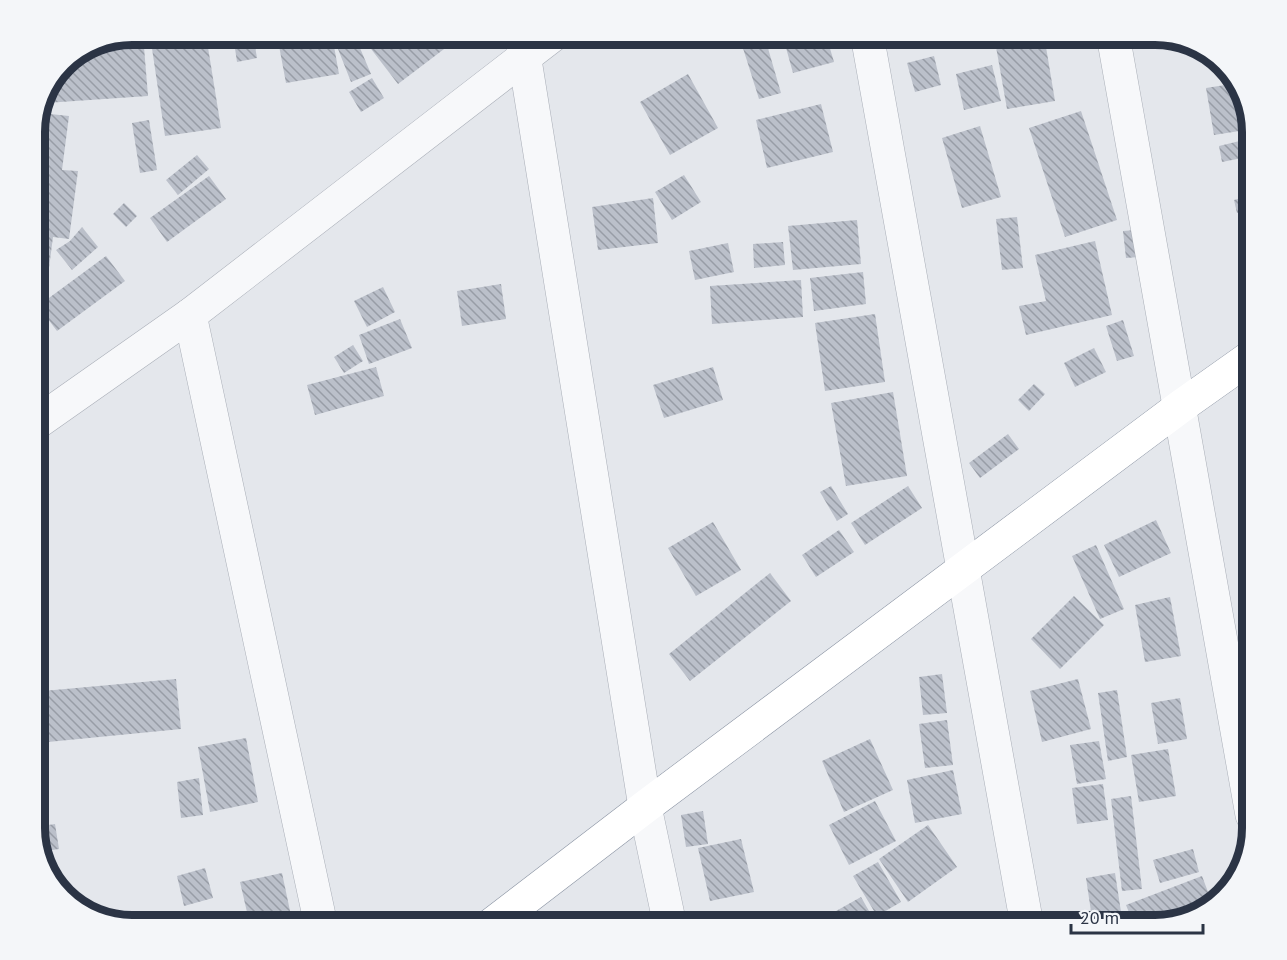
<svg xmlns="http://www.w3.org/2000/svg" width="1287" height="960" font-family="'PT Sans',sans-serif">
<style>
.building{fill:url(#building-back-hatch)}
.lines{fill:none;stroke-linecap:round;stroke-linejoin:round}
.minor-casing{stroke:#a9aeb7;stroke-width:34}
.trunk-casing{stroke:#8b94a3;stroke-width:34}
.minor{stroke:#f7f8fa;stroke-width:33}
.trunk{stroke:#fff;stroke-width:33}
.rim{fill:none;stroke:#2b3445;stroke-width:8}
</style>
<defs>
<pattern id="building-back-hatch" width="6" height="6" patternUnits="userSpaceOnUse" patternTransform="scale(1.5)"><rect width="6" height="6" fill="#bbc0ca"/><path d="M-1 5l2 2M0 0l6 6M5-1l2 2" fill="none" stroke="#989da6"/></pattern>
</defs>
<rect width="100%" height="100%" fill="#e4e7ec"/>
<g class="building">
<path d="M150,35h56l15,93 -56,8z"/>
<path d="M233,35h20l4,23 -20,4z"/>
<path d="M277,35h55l7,39 -53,9z"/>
<path d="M381,35h64l7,8 -54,41 -30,-39z"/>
<path d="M792,35h34l8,27 -41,11 -10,-36z"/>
<path d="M905,35h30l2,7 -29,6z"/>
<path d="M1032,35h12l11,66 -48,8 -12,-68z"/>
<path d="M765,38l16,55 -22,6 -17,-54z"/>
<path d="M357,41l14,33 -20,8 -13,-33z"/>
<path d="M144,47l4,49 -102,7 21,-44 21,-8z"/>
<path d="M934,56l7,29 -26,7 -8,-29z"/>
<path d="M992,65l9,36 -37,9 -8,-36z"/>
<path d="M688,74l30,54 -48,27 -30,-53z"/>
<path d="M372,78l12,20 -23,14 -12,-20z"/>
<path d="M1238,83l4,6 10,40 -38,6 -8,-47z"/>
<path d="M821,104l12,48 -66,16 -11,-48z"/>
<path d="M1081,111l36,109 -52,17 -36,-109z"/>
<path d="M41,113l28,3 -7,54 16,1 -9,68 -16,-2 -7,54 -11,-1v-165z"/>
<path d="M149,120l8,50 -17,3 -8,-50z"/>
<path d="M980,126l21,71 -39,11 -20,-70z"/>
<path d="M1252,138v18l-30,6 -3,-16z"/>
<path d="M197,155l12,14 -31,26 -12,-15z"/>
<path d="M684,175l17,27 -29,18 -17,-28z"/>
<path d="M209,176l17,23 -59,43 -17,-24z"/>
<path d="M1252,195v13l-15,5 -3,-13z"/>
<path d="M653,198l5,45 -60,7 -6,-43z"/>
<path d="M124,203l13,13 -11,11 -13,-13z"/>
<path d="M1017,217l6,51 -21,2 -6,-51z"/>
<path d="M857,220l4,44 -68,6 -5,-44z"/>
<path d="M82,227l16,20 -26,23 -16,-20 14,-9z"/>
<path d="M1136,230l3,27 -13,1 -3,-27z"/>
<path d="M1095,241l17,74 -86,20 -7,-29 27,-5 -11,-46z"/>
<path d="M783,242l2,23 -31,3 -1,-24z"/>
<path d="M728,243l6,29 -39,8 -6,-29z"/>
<path d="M106,256l19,25 -68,50 -19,-25z"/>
<path d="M863,272l3,32 -52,7 -4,-33z"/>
<path d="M801,280l2,37 -91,7 -2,-38z"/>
<path d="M501,284l5,35 -44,7 -5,-35z"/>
<path d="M383,287l12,25 -28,15 -13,-26z"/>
<path d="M875,314l10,68 -60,9 -10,-68z"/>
<path d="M400,319l12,29 -43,16 -10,-29z"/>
<path d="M1123,320l11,36 -17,5 -11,-35z"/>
<path d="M353,345l10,16 -19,12 -10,-16z"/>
<path d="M1094,348l12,24 -31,15 -11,-24z"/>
<path d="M376,367l8,29 -69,19 -8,-30z"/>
<path d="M713,367l10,33 -59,18 -11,-33z"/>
<path d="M1034,384l11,10 -16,17 -11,-11z"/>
<path d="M893,392l14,84 -61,10 -15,-83z"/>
<path d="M1252,426v27l-13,-15z"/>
<path d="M1008,434l11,15 -39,29 -11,-15z"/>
<path d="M1247,482h5v34h-1z"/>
<path d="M831,486l17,28 -11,7 -17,-29z"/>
<path d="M908,486l14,22 -57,37 -14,-22z"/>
<path d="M1156,520l15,33 -52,24 -15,-32z"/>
<path d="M713,522l28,48 -45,26 -28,-48z"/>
<path d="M839,530l15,22 -38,25 -14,-22z"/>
<path d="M1096,545l28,64 -24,10 -28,-63z"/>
<path d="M770,573l21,28 -101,80 -21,-27z"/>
<path d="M1074,596l30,29 -44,44 -29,-30z"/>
<path d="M1170,597l11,59 -36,6 -10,-57z"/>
<path d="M942,674l5,39 -24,2 -4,-38z"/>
<path d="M176,679l5,50 -133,13 -5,-51z"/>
<path d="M1078,679l13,50 -49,13 -12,-51z"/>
<path d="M1117,690l10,67 -19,4 -10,-68z"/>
<path d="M1180,698l7,41 -29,5 -7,-41z"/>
<path d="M947,720l6,45 -28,3 -6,-44z"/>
<path d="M246,738l12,64 -48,10 -12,-65z"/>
<path d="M870,739l23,51 -49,22 -22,-51z"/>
<path d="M1099,741l7,38 -29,5 -7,-39z"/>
<path d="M1168,749l8,47 -37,6 -8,-47z"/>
<path d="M953,770l9,44 -47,9 -8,-43z"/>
<path d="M199,778l4,37 -22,3 -4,-36z"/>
<path d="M1103,784l5,36 -31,4 -5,-36z"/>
<path d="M1131,796l11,93 -20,2 -11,-92z"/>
<path d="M875,801l21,40 -47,24 -20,-40z"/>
<path d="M703,811l5,33 -22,3 -5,-32z"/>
<path d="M55,824l4,25 -20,3 -4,-25z"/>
<path d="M928,825l29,42 -49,35 -29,-43z"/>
<path d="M741,839l13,53 -44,9 -12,-53z"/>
<path d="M1193,849l6,23 -39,11 -7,-23z"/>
<path d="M878,862l23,40 -24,14 -24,-40z"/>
<path d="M205,868l8,30 -29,8 -7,-30z"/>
<path d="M282,873l11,52h-43l-10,-43z"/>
<path d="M1115,873l8,52h-30l-7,-47z"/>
<path d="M1202,876l9,24 -67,25h-10l-8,-20z"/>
<path d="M861,897l16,28h-66z"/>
<path d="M201,911l6,14h-41z"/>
</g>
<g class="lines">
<g class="minor-casing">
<g id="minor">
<path d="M521,35l124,772 25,118"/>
<path d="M867,35l160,890"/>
<path d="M1113,35l139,780"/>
<path d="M190,315l131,610"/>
<path d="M35,424l155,-109 363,-280"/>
</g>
</g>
<g class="trunk-casing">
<path id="trunk" d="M491,925l154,-118 535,-400 72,-51"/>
</g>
<use href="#minor" class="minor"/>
<use href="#trunk" class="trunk"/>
</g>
<path d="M0 0H1287V960H0ZM132 45H1155A87 87 0 0 1 1242 132V828A87 87 0 0 1 1155 915H132A87 87 0 0 1 45 828V132A87 87 0 0 1 132 45Z" fill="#f4f6f9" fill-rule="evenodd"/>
<path class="rim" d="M132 45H1155A87 87 0 0 1 1242 132V828A87 87 0 0 1 1155 915H132A87 87 0 0 1 45 828V132A87 87 0 0 1 132 45Z"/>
<path d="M1071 924v9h132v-9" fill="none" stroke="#2b3445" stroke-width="3"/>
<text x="1080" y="924" font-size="18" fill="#2b3445" stroke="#f4f6f9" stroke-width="4.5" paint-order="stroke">20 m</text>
</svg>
